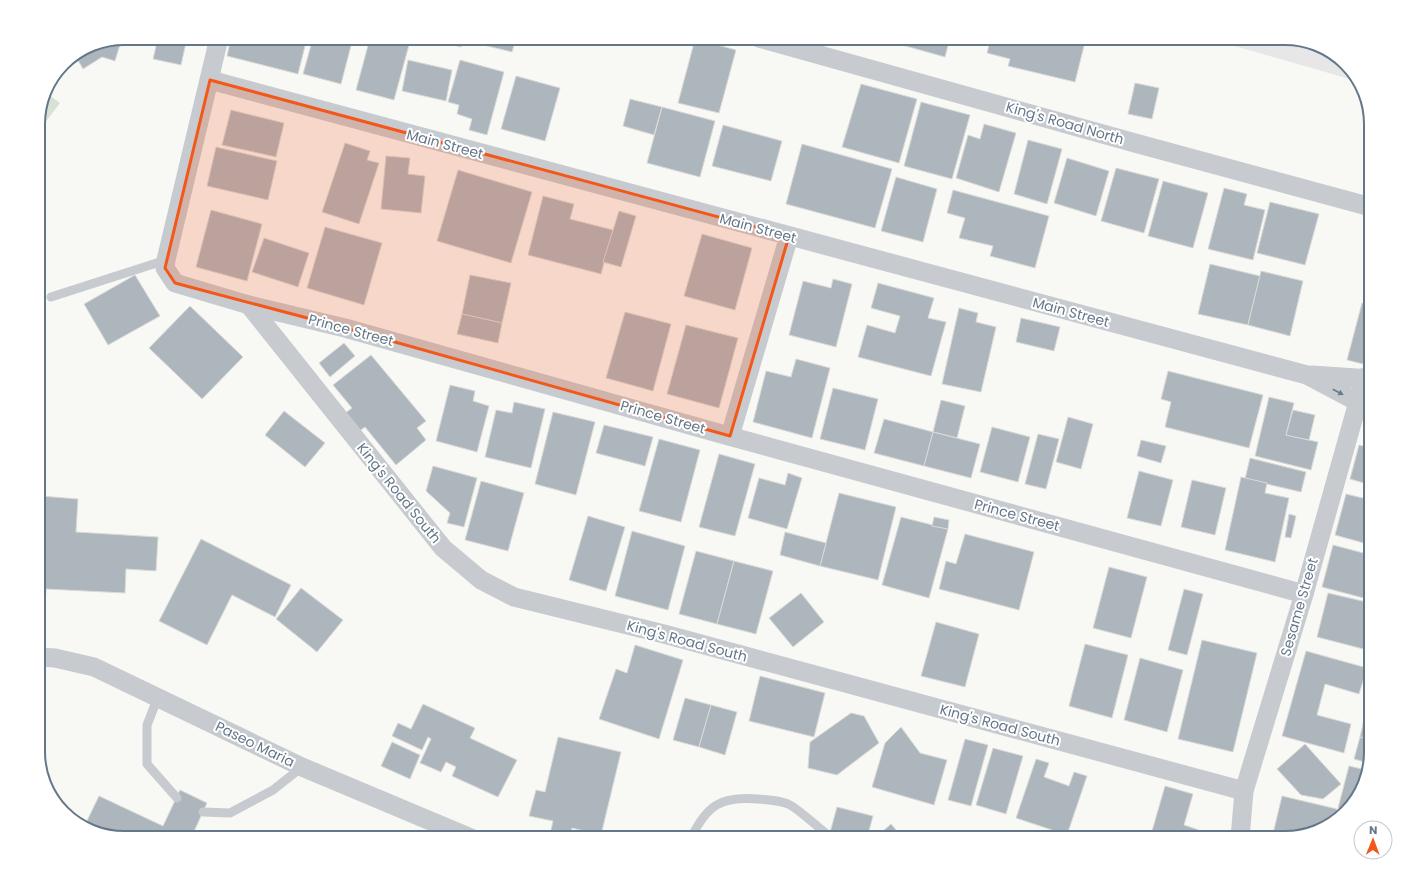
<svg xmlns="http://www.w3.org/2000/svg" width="1409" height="876" font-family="Poppins,sans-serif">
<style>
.built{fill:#e6e7e6}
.green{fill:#d9e0d5}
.building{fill:#aeb6bd;stroke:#dadad7}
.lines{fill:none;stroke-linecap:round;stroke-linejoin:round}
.lane{stroke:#c7cbcf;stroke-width:9}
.street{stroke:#c7cbcf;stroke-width:19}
.oneway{fill:#697b8c}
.marked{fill:#f3571a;fill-opacity:0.2;stroke:#f3571a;stroke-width:3;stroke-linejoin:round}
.labels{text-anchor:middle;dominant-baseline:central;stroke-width:4;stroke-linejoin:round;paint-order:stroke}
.street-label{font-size:14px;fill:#647789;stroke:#fff}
.rim{fill:none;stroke:#647789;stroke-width:2}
</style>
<rect width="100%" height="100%" fill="#f8f8f5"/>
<path class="built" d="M1207,38h78l43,12 32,32z"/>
<path class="green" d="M44,91l16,12 -22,29v-14z"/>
<g class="building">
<path d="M122,38l-7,23 -13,-4 -19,12 -8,-14 16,-11z"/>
<path d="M158,38h29l-6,27 -28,-6z"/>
<path d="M231,38h76l-9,36 -71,-18z"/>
<path d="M313,38h40l-12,46 -38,-10z"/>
<path d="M370,38h13l26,7 -15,55 -38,-10z"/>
<path d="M425,38h39l-3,9z"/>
<path d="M476,38h40l-4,14 -37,-9z"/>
<path d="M858,38h17l-2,7 -15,-4z"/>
<path d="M904,38h46l-5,19 -43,-12z"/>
<path d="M991,38h95l-11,44 -67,-16 2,-7 -23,-6z"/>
<path d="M695,39l41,11 -17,63 -41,-10z"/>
<path d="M408,60l44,10 -6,31 -44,-10z"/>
<path d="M460,60l44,12 -17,63 -18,-5 3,-11 -15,-5 2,-9 -11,-3z"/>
<path d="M516,76l44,12 -15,53 -44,-12z"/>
<path d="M1135,83l24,5 -7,31 -24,-5z"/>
<path d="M861,84l56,15 -18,64 -57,-16z"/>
<path d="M630,99l32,8 -8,28 -31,-9z"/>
<path d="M921,102l49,13 -18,64 -48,-13z"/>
<path d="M662,107l53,14 -15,56 -53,-14z"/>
<path d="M231,110l53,13 -8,34 -54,-12z"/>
<path d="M984,124l32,9 -17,59 -43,-14 12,-43 12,4z"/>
<path d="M723,125l59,16 -11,40 -59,-15z"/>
<path d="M1028,140l34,9 -15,55 -33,-10z"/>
<path d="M345,143l25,8 -3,9 12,3 -20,61 -37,-12z"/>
<path d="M802,144l90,25 -17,59 -89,-24z"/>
<path d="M216,147l61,14 -9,39 -61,-14z"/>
<path d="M386,156l24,2 -2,16 17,2 -4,37 -40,-4z"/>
<path d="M1067,158l42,13 -13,45 -42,-13z"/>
<path d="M1116,168l43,11 -15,54 -43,-12z"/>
<path d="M458,170l74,22 -21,71 -74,-22z"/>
<path d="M896,177l41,12 -14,53 -42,-11z"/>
<path d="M1163,181l45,12 -15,55 -45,-12z"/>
<path d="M1224,188l23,6 -3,11 21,5 -12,50 -45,-11z"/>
<path d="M953,190l96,26 -14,52 -45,-12 3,-10 -34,-8 6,-20 -18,-5z"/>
<path d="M543,196l31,8 -4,15 43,11 -12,44 -73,-19z"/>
<path d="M1270,202l49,12 -14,51 -48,-12z"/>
<path d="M211,210l51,14 -15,57 -51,-14z"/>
<path d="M619,211l17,5 -15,51 -18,-5z"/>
<path d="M325,227l57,16 -18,62 -57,-17z"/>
<path d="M702,234l50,14 -17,62 -51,-14z"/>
<path d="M264,238l45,15 -11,34 -46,-15z"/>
<path d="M1210,264l50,12 -12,49 -50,-11z"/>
<path d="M1261,271l42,10 -13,55 -42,-11z"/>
<path d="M135,275l25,41 -52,29 -24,-41z"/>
<path d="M470,275l41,8 -9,40 -40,-9z"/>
<path d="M833,279l19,5 -16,63 -47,-12 14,-54 28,7z"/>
<path d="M878,283l56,15 -6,20 18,4 -15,54 -73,-19 9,-32 28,8 5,-17 -29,-8z"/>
<path d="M1362,303l9,2v61l-24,-6z"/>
<path d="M190,306l53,51 -41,42 -53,-51z"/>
<path d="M959,308l19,5 -2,9 20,5 -15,65 -39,-8z"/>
<path d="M625,312l46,12 -18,67 -47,-13z"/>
<path d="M462,314l40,9 -4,20 -41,-9z"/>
<path d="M1021,318l39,9 -6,24 -38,-9z"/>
<path d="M686,325l52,13 -19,70 -52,-14z"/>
<path d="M344,343l11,13 -25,21 -11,-14z"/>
<path d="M371,355l55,66 -9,7 9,12 -30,25 -31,-38 -11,8 -14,-18 12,-9 -19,-23z"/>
<path d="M796,359l34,9 -18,70 -59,-16 13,-51 25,6z"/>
<path d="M1168,371l95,24 -14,53 -84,-21 6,-25 -10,-3z"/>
<path d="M450,385l25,6 -2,10 16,5 -12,46 -41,-11z"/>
<path d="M833,388l45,11 -13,51 -45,-11z"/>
<path d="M1269,397l25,6 -8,32 32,7 -7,28 -56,-14z"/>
<path d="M941,400l24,6 -8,32 -24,-6z"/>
<path d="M514,402l31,7 -14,59 -46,-11 11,-47 16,3z"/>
<path d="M1293,410l22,5 -6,25 -23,-5z"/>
<path d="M284,411l41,32 -20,24 -40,-32z"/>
<path d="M553,412l42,10 -19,73 -41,-11z"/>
<path d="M1068,417l25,7 -12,45 -25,-7z"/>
<path d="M884,419l49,13 -9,34 -50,-13z"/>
<path d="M604,425l49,12 -8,29 -49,-13z"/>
<path d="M992,427l38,10 -12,45 -38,-10z"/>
<path d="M933,432l47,12 -9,34 -47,-12z"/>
<path d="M1038,434l21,5 -13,50 -21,-5z"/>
<path d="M659,439l41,11 -19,72 -42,-11z"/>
<path d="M1141,440l25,6 -5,17 -24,-7z"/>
<path d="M1359,445l12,3v37l-21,-6z"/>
<path d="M719,454l36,10 -20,72 -36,-9z"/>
<path d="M1250,458l56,14 -5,20 -56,-13z"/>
<path d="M433,466l44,12 -13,49 -17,-4 3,-10 -24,-22z"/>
<path d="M1139,471l34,9 -12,46 -34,-8z"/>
<path d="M788,473l14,5 -15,51 -39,-11 11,-40 26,7z"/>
<path d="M1241,477l26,6 -2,10 24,5 -14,64 -50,-12z"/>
<path d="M1192,480l34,8 -11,47 -34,-8z"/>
<path d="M481,481l43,12 -16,58 -43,-11z"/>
<path d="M839,493l57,14 -18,73 -58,-14z"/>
<path d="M1346,494l25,6v45l-36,-10z"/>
<path d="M41,496l37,3 -2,33 82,5 -2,34 -30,-2 -1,24 -79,-4 -2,38h-6v-82z"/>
<path d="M1289,514l7,2 -5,22 -6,-1z"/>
<path d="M588,516l37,11 -19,64 -37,-11z"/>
<path d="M901,517l47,12 -19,69 -47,-13z"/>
<path d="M934,517l15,3 -1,9 -16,-3z"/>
<path d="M632,531l53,15 -17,64 -53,-14z"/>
<path d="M785,532l41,11 -6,23 -40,-11z"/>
<path d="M965,534l69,18 -15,58 -80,-21 7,-28 10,3z"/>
<path d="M201,539l90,46 -16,32 -43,-22 -25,50 -48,-24z"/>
<path d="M1333,545l38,10v45l-49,-13z"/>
<path d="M696,551l38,10 -17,63 -38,-10z"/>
<path d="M734,561l39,10 -17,63 -39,-10z"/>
<path d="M1109,567l38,10 -16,61 -38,-10z"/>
<path d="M301,588l42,32 -26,32 -41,-33z"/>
<path d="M1184,589l19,5 -16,61 -19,-5z"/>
<path d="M801,593l23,29 -31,25 -24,-29z"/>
<path d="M1328,593l43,10v48l-54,-14z"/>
<path d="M936,622l43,12 -14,53 -44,-11z"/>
<path d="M1202,640l55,13 -24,99 -55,-13z"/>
<path d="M1085,644l43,11 -16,63 -43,-12z"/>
<path d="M635,645l48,15 -24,79 -60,-20 17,-50 11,4z"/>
<path d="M1306,651l61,17 -8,26 -34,-10 -8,31 34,9 -7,29 -62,-17z"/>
<path d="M1140,658l43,12 -16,62 -43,-12z"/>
<path d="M760,676l65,17 -11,44 -65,-16z"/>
<path d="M1371,687v15l-4,-1z"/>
<path d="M685,698l26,7 -12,42 -26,-7z"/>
<path d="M38,700l5,19h-5z"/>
<path d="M423,704l52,24 -5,10 47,22 -19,37 -46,-21 4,-9 -10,-5 -5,10 -21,-9 11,-24 -3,-2 -6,13 -30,-14 6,-13 13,6z"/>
<path d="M711,705l26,7 -12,43 -26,-8z"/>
<path d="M851,713l13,3 15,27 -42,32 -29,-7 2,-26z"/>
<path d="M1365,715l6,1v24l-11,-3z"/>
<path d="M901,727l19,26 27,7 -13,45 -62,-18 13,-44z"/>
<path d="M558,737l63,15 -20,83 -29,-7 -2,10 -20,-4 3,-13 -24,-5 7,-26 9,2z"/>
<path d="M1360,737l11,3v13l-3,10 -14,-4z"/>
<path d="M965,739l23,6 -17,61 -23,-6z"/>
<path d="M392,742l28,13 -10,24 -29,-13z"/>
<path d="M1305,744l36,40 -18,15 -22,-4 -24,-26z"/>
<path d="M993,748l30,8 -17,58 -30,-9z"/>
<path d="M1036,759l13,4 -5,14 25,9 5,-14 13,4 -20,59 -51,-17z"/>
<path d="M1349,766l17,4 -7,25 -14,15 -7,-2z"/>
<path d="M1165,786l28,8 -9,31 15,5 -2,8h-47z"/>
<path d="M180,790l27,13 -16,35h-67l-40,-11 15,-31 64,30z"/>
<path d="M1282,796l55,13 -3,11 -6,7 -42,11h-14z"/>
<path d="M837,807l36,9 -6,22h-28l-10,-2z"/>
<path d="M891,824l12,14h-28z"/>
</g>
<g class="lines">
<g class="lane">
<path d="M51,297l115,-37"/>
<path d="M158,697l-11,28v39l30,34"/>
<path d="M203,812l27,1 43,-23 29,-23"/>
<path d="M691,838c16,-33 30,-42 67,-39 10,1 20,1 30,5 11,5 32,25 43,34"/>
</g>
<g class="street">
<path d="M219,38l-53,222 -1,8 10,15 74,22 96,23 373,105 586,161"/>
<path d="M759,38l376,105 236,64"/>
<path d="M210,80l1097,295 51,27 13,4"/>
<path d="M249,305l194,243 38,32 33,17 150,37 580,157"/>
<path d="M1312,375l59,4"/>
<path d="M730,436l59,-200"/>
<path d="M38,657l17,1 39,9 208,100 169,71"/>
<path d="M1240,838l4,-47 60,-197 61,-217"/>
</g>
</g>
<defs><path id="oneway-solid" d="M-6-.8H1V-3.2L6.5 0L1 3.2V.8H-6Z"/></defs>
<use class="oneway" href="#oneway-solid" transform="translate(1338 392) rotate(28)"/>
<path class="marked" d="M210,80l579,156 -59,200 -385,-108 -170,-45 -10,-15z"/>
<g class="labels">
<g class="street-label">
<text transform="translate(1065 123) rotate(16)">King's Road North</text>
<text transform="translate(445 144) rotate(15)">Main Street</text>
<text transform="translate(758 228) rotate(15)">Main Street</text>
<text transform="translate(1071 312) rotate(15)">Main Street</text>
<text transform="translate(351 330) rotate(15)">Prince Street</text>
<text transform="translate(663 417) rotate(16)">Prince Street</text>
<text transform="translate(399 493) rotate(51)">King's Road South</text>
<text transform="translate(1017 515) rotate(15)">Prince Street</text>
<text transform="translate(1299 607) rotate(-74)">Sesame Street</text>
<text transform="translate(687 641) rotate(15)">King's Road South</text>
<text transform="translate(1000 725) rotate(15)">King's Road South</text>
<text transform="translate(255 744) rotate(26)">Paseo Maria</text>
</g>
</g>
<path d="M0 0H1409V876H0ZM124 45H1285A79 79 0 0 1 1364 124V752A79 79 0 0 1 1285 831H124A79 79 0 0 1 45 752V124A79 79 0 0 1 124 45Z" fill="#fff" fill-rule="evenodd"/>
<path class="rim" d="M124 45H1285A79 79 0 0 1 1364 124V752A79 79 0 0 1 1285 831H124A79 79 0 0 1 45 752V124A79 79 0 0 1 124 45Z"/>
<g transform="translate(1373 840) rotate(1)"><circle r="19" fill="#ffffff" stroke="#c1c9d0"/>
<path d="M0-3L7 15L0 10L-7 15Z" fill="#f3571a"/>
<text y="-6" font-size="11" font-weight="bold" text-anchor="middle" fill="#647789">N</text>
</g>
</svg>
